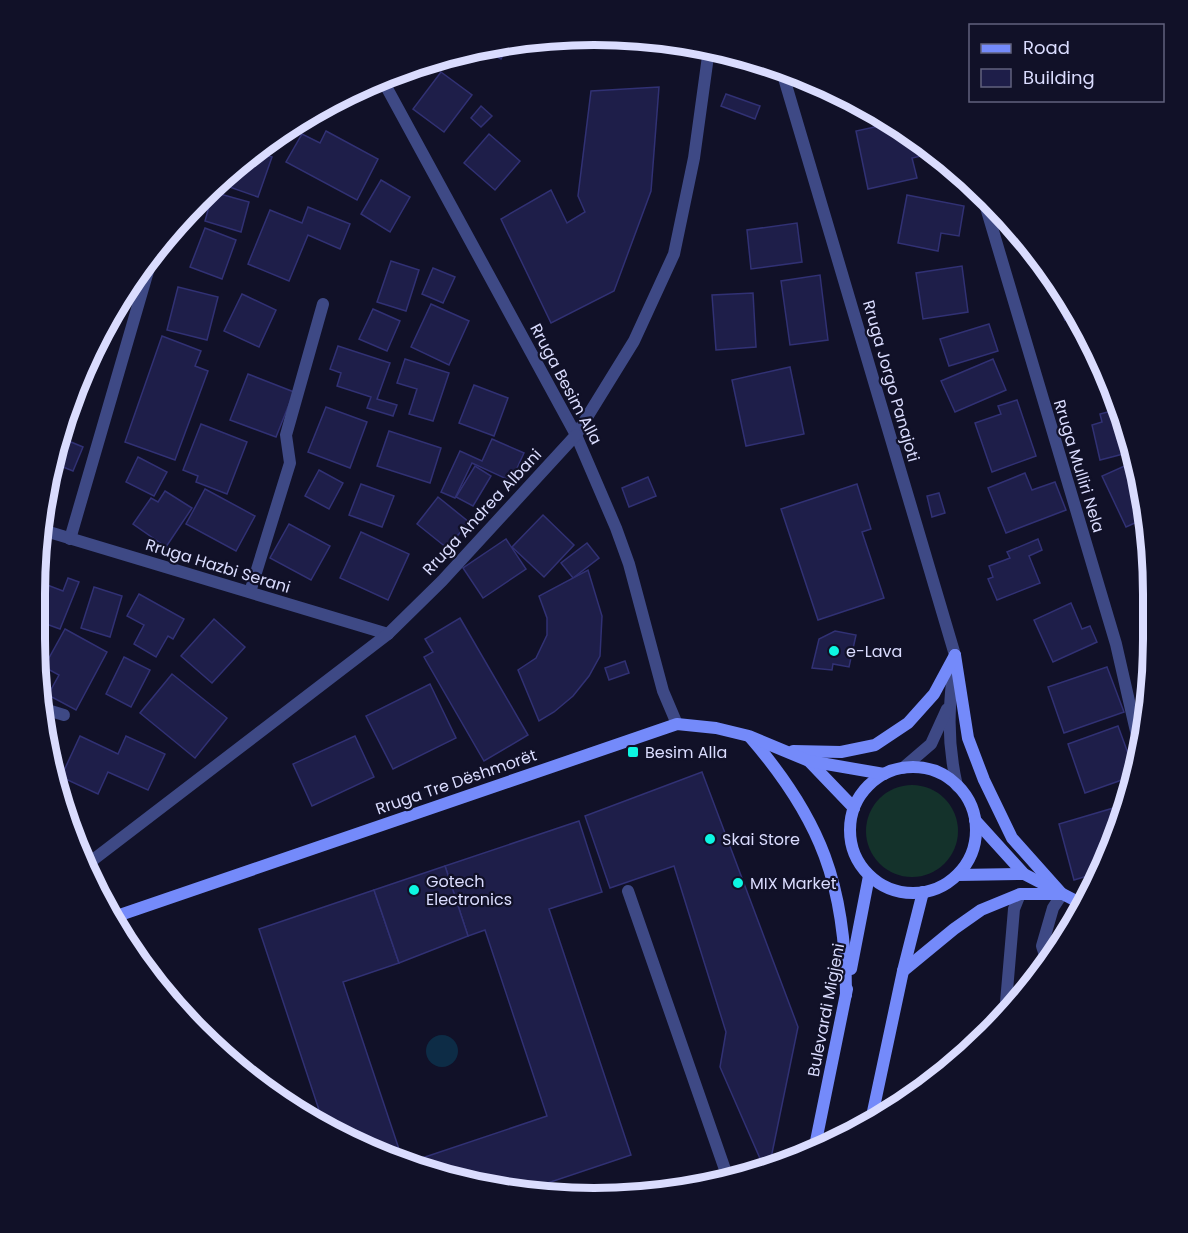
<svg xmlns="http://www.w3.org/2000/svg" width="1188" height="1233" font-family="Poppins,sans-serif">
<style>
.green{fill:#14322b}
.water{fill:#0d2c46}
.building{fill:#1e1e49;stroke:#313174;stroke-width:1.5}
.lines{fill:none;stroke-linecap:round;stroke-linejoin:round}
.service{stroke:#3e4985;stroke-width:12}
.minor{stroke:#3e4985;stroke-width:12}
.tertiary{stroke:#3e4985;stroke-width:12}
.secondary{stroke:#748afa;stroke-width:12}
.poi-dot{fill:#0df6e2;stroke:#111128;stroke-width:2}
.labels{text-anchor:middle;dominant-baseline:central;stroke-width:4.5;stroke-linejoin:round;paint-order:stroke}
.street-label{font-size:16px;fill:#dadcfe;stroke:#111128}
.poi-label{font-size:16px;fill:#dadcfe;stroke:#111128;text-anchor:start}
.rim{fill:none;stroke:#dadcfe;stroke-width:8}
</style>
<rect width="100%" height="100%" fill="#111128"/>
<circle class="green" cx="912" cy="831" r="46"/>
<circle class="water" cx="442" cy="1051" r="16"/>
<g class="building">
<path d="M576,36l27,1 -25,7z"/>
<path d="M509,44l-8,15 -20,-11z"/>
<path d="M441,72l31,23 -28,37 -31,-23z"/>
<path d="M659,87l-8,104 -37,100 -63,32 -50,-104 50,-29 16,33 18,-11 -7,-16 13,-105z"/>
<path d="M726,94l34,12 -5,13 -34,-13z"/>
<path d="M481,106l11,10 -11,11 -10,-9z"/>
<path d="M893,123l42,30 -23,5 5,20 -49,11 -12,-58z"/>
<path d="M326,131l52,28 -21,41 -71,-38 16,-28 18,9z"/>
<path d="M489,134l31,27 -25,29 -31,-27z"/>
<path d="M253,151l19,6 -14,40 -40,-14z"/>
<path d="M381,180l29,17 -20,35 -29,-18z"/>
<path d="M213,192l36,10 -8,30 -36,-11z"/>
<path d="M907,195l57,11 -5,30 -18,-3 -3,18 -40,-8z"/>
<path d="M308,207l42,17 -10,25 -32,-14 -19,46 -41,-17 22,-54 32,13z"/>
<path d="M797,223l5,39 -51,7 -4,-39z"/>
<path d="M205,228l31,12 -14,39 -32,-12z"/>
<path d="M1034,249l4,4 21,34 -11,4z"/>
<path d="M391,261l28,9 -13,41 -29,-9z"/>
<path d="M962,266l6,46 -45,7 -7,-46z"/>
<path d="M433,268l22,9 -12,26 -21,-9z"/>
<path d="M820,275l8,65 -38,5 -9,-64z"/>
<path d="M178,287l40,10 -11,43 -40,-10z"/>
<path d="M1062,292l15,24 -12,4 -10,-26z"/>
<path d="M753,293l3,54 -40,3 -4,-55z"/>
<path d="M242,294l34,16 -17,37 -35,-16z"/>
<path d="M431,304l38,17 -20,44 -38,-18z"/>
<path d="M373,309l27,12 -13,30 -28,-12z"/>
<path d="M989,324l9,27 -49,15 -9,-27z"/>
<path d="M162,336l39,15 -6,15 13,5 -33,89 -50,-18z"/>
<path d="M338,346l52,17 -13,36 20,6 -4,11 -26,-8 4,-11 -34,-11 4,-13 -11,-4z"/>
<path d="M405,359l44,14 -16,48 -24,-7 8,-25 -20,-6z"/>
<path d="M993,359l13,31 -51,22 -14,-31z"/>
<path d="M790,367l14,67 -58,12 -14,-66z"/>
<path d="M248,374l46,18 -18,45 -46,-17z"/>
<path d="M474,385l34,13 -14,38 -35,-13z"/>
<path d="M1017,400l19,56 -44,16 -17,-49 26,-9 -3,-8z"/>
<path d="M326,407l41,15 -17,46 -42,-16z"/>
<path d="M1119,409l16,42 -35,9 -8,-35 10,-3 -2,-8z"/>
<path d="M201,424l46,18 -20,52 -31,-12 2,-6 -15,-6z"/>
<path d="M389,431l52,17 -11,35 -53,-17z"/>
<path d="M59,437l24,10 -10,24 -20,-8z"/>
<path d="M492,439l32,14 -13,28 -39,-18 -17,35 -14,-6 19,-41 22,10z"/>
<path d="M138,457l29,15 -13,24 -28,-14z"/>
<path d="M1129,464l12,25 5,29 -20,9 -24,-51z"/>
<path d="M475,466l16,10 -18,30 -17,-9z"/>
<path d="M51,470l10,4 -14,37 -5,-1z"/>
<path d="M319,470l24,13 -14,26 -24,-13z"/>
<path d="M1025,473l7,17 23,-8 11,28 -60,23 -18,-45z"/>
<path d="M648,477l8,19 -27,11 -7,-19z"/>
<path d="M361,484l33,12 -12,31 -33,-12z"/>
<path d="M857,484l14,45 -9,3 22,66 -66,22 -37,-111z"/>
<path d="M205,489l50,27 -19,35 -50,-27z"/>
<path d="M165,491l27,17 -26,39 -33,-23 18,-26 7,4z"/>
<path d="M939,493l6,20 -13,4 -5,-21z"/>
<path d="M438,497l31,25 -22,26 -30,-24z"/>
<path d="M543,515l31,30 -30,32 -32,-30z"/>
<path d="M289,524l41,22 -19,34 -41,-22z"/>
<path d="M361,532l48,22 -21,46 -48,-22z"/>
<path d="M506,539l20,30 -43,29 -20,-30z"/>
<path d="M1038,539l4,11 -13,6 11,27 -43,17 -9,-21 5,-2 -4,-11 21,-8 -3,-6z"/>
<path d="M587,543l12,15 -26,20 -12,-15z"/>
<path d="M1152,566v27l-10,-21z"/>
<path d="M588,570l14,46 -2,40 -11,20 -16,20 -19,16 -15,9 -21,-51 18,-12 11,-23v-17l-8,-22z"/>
<path d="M68,578l11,4 -19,47 -25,-9 2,-39 26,10z"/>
<path d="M94,587l28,9 -12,41 -29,-9z"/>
<path d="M139,594l45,25 -11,20 -5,-3 -12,21 -22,-13 10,-19 -17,-9z"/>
<path d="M1071,603l11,26 8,-3 7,16 -44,20 -19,-42z"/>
<path d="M460,618l68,117 -44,26 -60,-104 9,-5 -8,-13z"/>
<path d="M214,619l31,28 -33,36 -31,-27z"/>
<path d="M65,629l42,23 -31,58 -28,-15 11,-20 -15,-8z"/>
<path d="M835,631l21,4 -7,32 -16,-3 -1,6 -20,-2 7,-29z"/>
<path d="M124,657l26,13 -19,37 -25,-13z"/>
<path d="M625,661l4,12 -20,7 -4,-12z"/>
<path d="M1107,667l17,45 -60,21 -16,-46z"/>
<path d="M172,674l55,44 -32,40 -55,-45z"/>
<path d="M430,684l26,54 -63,31 -27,-53z"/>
<path d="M1118,726l18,49 -51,18 -17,-49z"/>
<path d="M43,727l11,3 -7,23 -2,-5z"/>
<path d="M80,736l38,18 8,-18 39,18 -17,36 -40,-18 -10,22 -37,-17z"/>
<path d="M355,736l19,41 -62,29 -19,-42z"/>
<path d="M702,772l96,255 -29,141 -4,2 -45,-103 6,-35 -52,-166 -64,22 -25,-72z"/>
<path d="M1127,804l-26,68 -27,8 -15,-56z"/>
<path d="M579,821l23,71 -53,17 82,246 -113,38 -104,-24 -89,-41 -66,-199 115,-39 25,73 -56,19 61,182 143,-48 -62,-186 -17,6 -23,-70z"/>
<path d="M445,866l23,70 -69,27 -25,-73z"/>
</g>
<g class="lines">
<g class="service">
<path d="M628,891l101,290"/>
<path d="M1005,1014l9,-105 6,-15"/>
</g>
<g class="minor">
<path d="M781,68l174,587c-6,48 -9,83 2,131"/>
<path d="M982,194l134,450 24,105"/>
<path d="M576,435l58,-94 40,-87 20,-96 15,-109"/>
<path d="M70,539l83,-285"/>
<path d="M250,592l40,-129 -4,-28 37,-131"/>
<path d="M41,708l23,7"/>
<path d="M903,768l28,-24 16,-35"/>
<path d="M1048,964l-6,-18 11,-38 9,-14"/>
</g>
<g class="tertiary">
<path d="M382,79l194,356 40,93 13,36 34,127 14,33"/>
<path d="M39,529l349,105"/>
<path d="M85,866l303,-232 54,-53 134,-146"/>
</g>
<g class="secondary">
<path d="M955,655l13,83 16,42 28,58 50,56"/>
<path d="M750,737c71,82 96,149 96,258"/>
<path d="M793,751l48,1 34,-7 33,-22 26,-29 21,-39"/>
<path d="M809,761l45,47"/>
<circle cx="913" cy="830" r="63"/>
<path d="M975,820l49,54 60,31"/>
<path d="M958,875l66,-1"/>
<path d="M114,917l563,-193 39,4 33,8 60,25 75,13"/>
<path d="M851,969l18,-93"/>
<path d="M903,971l51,-42 27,-19 39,-16h42"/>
<path d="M871,1121l32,-150 20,-79"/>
<path d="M814,1151l33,-162"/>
</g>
</g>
<g class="poi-dot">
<circle cx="834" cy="651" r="6"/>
<rect x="627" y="746" width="12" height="12" rx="3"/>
<circle cx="710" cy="839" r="6"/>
<circle cx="738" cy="883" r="6"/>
<circle cx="414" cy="890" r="6"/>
</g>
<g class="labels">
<g class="street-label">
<text transform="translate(891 381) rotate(74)">Rruga Jorgo Panajoti</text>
<text transform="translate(566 384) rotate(62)">Rruga Besim Alla</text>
<text transform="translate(1079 466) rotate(73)">Rruga Mulliri Nela</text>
<text transform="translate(482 512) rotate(-47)">Rruga Andrea Albani</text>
<text transform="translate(218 566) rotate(17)">Rruga Hazbi Serani</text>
<text transform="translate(456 782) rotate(-19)">Rruga Tre Dëshmorët</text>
<text transform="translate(826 1010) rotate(-79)">Bulevardi Migjeni</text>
</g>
<g class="poi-label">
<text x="846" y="651">e-Lava</text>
<text x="645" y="752">Besim Alla</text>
<text x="722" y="839">Skai Store</text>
<text x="426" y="881">Gotech<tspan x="426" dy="18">Electronics</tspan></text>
<text x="750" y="883">MIX Market</text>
</g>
</g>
<path d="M0 0H1188V1233H0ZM594 45H594A549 549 0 0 1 1143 594V639A549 549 0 0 1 594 1188H594A549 549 0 0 1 45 639V594A549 549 0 0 1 594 45Z" fill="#111128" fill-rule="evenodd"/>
<path class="rim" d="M594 45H594A549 549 0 0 1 1143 594V639A549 549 0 0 1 594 1188H594A549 549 0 0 1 45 639V594A549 549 0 0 1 594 45Z"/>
<rect x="969" y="24" width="195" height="78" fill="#111128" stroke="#61627e" stroke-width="1.5"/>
<rect x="981" y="44" width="30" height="9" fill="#748afa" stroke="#61627e" stroke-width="1.5"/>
<text x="1023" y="54" font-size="18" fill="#dadcfe">Road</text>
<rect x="981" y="69" width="30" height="18" fill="#1e1e49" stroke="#61627e" stroke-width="1.5"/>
<text x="1023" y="84" font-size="18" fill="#dadcfe">Building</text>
</svg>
